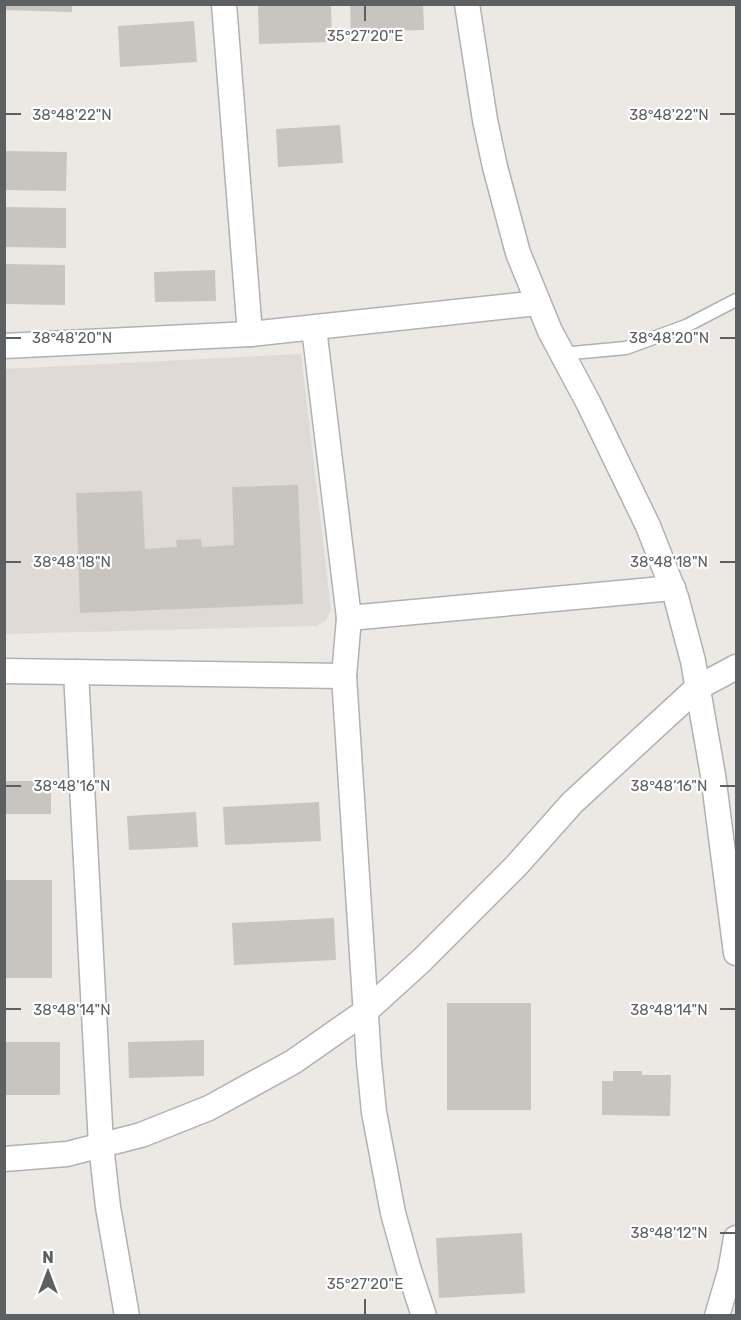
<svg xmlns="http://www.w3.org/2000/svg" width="741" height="1320" font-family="Rubik,sans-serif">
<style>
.education{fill:#dfdad5}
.building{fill:#c8c4c0}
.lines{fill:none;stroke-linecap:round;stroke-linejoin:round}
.lane-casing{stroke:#afb2b4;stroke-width:15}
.street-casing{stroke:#afb2b4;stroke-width:27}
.lane{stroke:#fff;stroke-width:12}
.street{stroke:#fff;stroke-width:24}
.ticks{fill:none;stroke:#5c6062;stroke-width:2}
.ticks-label{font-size:15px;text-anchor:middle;fill:#5c6062;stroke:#fff;stroke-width:4.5;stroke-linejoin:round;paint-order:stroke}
</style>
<rect width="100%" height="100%" fill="#ece9e4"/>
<path class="education" d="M301,354l30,256 -5,10 -9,6 -312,8 -1,-265z"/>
<g class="building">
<path d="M4,4h68v8l-68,-2z"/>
<path d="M275,4h56l1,38 -73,2 -1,-39z"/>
<path d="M350,4h73l1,26 -73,2z"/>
<path d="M194,21l3,41 -77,5 -2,-41z"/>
<path d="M340,125l3,38 -65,4 -2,-38z"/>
<path d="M4,151l63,1 -1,39 -62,-1z"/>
<path d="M4,207l62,1v40l-62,-1z"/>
<path d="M5,264l60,1v40l-60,-1z"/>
<path d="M215,270l1,31 -61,1 -1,-30z"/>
<path d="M298,485l5,119 -223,9 -4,-120 66,-2 3,58 32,-2 -1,-7 25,-1 1,8 32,-2 -2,-58z"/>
<rect x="4" y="781" width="47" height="33"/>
<path d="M319,802l2,39 -96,4 -2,-38z"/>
<path d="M196,812l2,35 -69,3 -2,-34z"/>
<rect x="4" y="880" width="48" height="98"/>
<path d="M334,918l2,42 -102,5 -2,-42z"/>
<rect x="447" y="1003" width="84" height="107"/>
<path d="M204,1040v36l-75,2 -1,-36z"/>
<rect x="4" y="1042" width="56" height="53"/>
<path d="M613,1071h29v4h29l-1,41 -68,-1v-34h11z"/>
<path d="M522,1233l3,60 -86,5 -3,-60z"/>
</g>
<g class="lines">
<g class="lane-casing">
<path id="lane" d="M561,354l65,-6 60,-22 50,-26"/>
</g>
<g class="street-casing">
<g id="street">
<path d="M224,4l26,330"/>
<path d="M467,4l18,116 10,47 23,86 32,78 39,73 59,122 28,71 17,64 20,114 23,178"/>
<path d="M314,328l35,290 -5,58 25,386 5,50 19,101 15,54 16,49"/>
<path d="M4,346l246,-12 288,-31"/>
<path d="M349,618l324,-30"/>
<path d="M4,671l340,5"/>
<path d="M76,672l25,473 7,62 19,109"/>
<path d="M4,1159l63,-5 74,-19 68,-27 84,-46 73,-51 55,-50 95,-95 56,-63 125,-115 39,-21"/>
<path d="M717,1316l13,-44 6,-34"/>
</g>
</g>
<use href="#lane" class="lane"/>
<use href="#street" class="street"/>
</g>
<path class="ticks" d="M365,6v15M6,114h15M720,114h15M6,338h15M720,338h15M6,562h15M720,562h15M6,786h15M720,786h15M6,1009h15M720,1009h15M720,1233h15M365,1299v15"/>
<g class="ticks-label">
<text x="365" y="41">35°27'20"E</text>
<text x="72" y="120">38°48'22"N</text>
<text x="669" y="120">38°48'22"N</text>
<text x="72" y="343">38°48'20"N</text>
<text x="669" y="343">38°48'20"N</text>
<text x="72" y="567">38°48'18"N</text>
<text x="669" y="567">38°48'18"N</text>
<text x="72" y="791">38°48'16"N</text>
<text x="669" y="791">38°48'16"N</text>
<text x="72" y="1015">38°48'14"N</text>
<text x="669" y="1015">38°48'14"N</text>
<text x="669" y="1238">38°48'12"N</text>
<text x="365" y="1289">35°27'20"E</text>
</g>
<rect width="741" height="1320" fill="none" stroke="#5c6062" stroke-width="12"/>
<g transform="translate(48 1272)" stroke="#ffffff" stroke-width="4.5" paint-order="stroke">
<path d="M0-4.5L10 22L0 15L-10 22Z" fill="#5c6062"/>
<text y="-9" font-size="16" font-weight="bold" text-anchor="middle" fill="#5c6062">N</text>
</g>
</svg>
